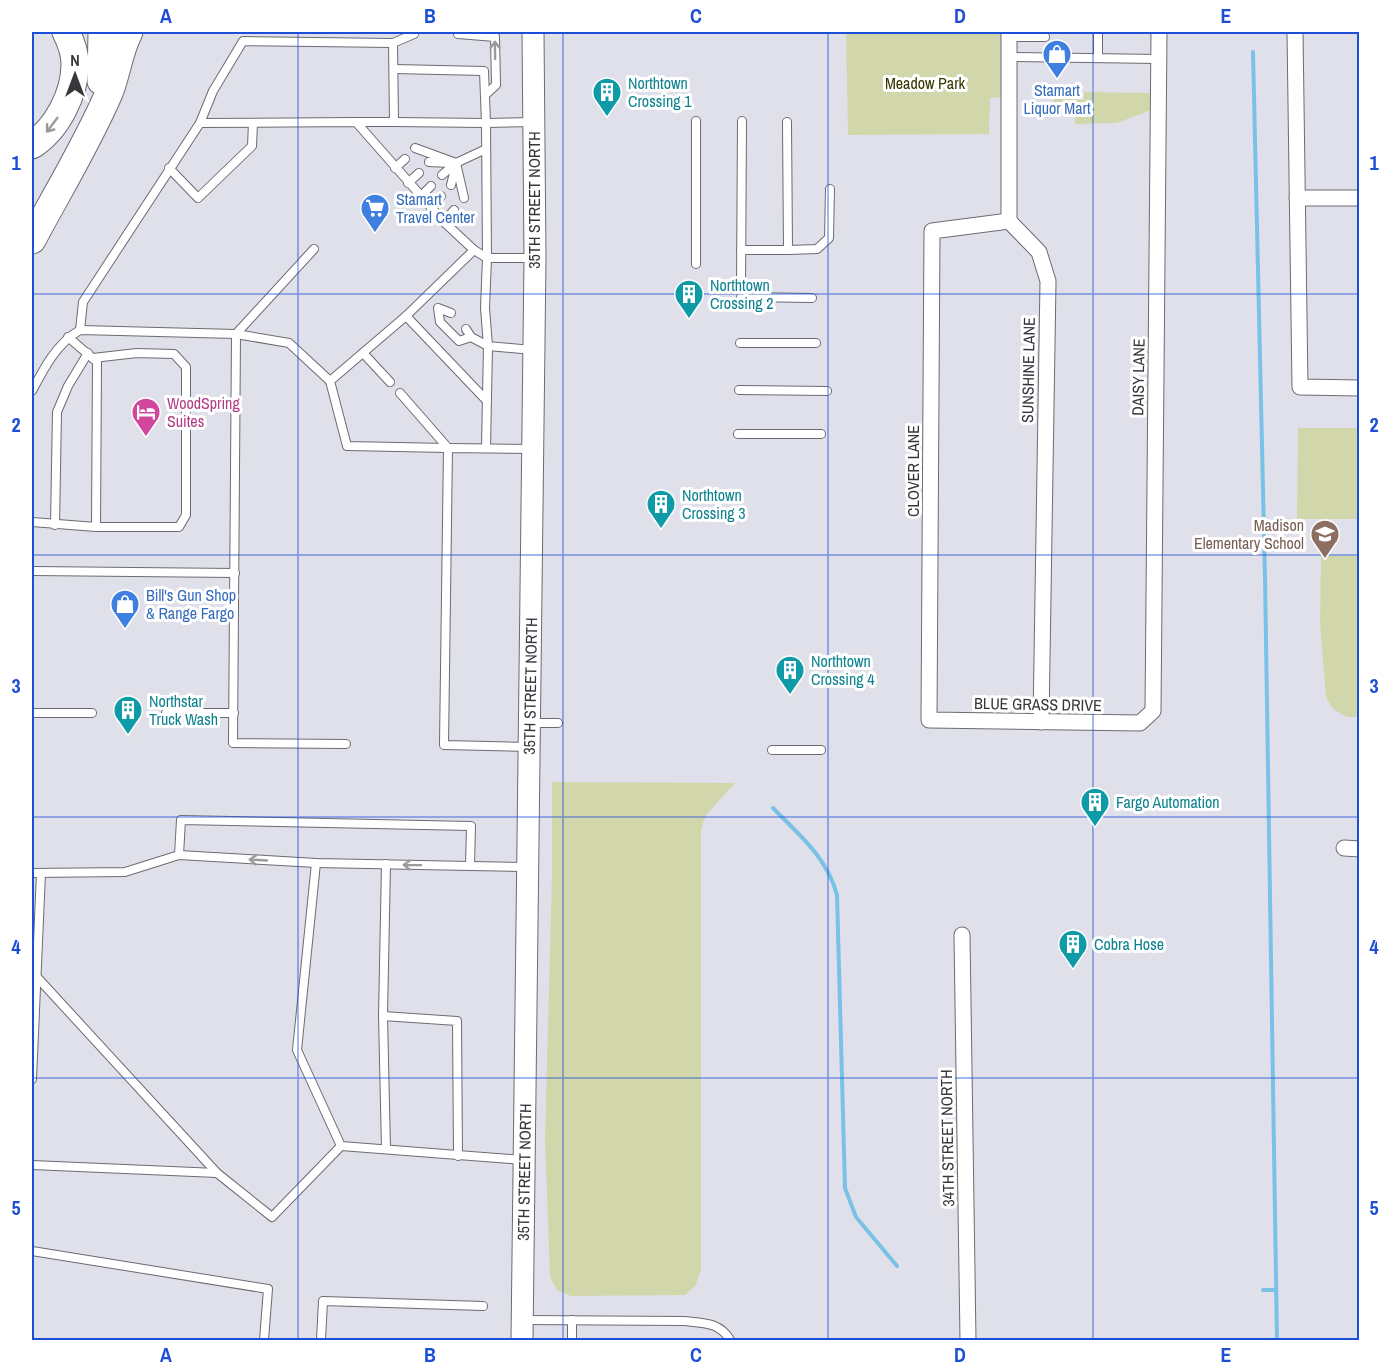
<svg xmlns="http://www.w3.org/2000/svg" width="1391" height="1372" font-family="'Archivo Narrow',sans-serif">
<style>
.green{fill:#d2d7ab}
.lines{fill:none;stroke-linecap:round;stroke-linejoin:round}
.stream{stroke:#79c2e6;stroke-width:4}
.lane-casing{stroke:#6b6b74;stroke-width:10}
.street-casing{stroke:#6b6b74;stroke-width:17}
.secondary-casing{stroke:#6b6b74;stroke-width:23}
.highway-casing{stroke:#6b6b74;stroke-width:29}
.lane{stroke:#fff;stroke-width:8}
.street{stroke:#fff;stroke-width:15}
.secondary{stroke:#fff;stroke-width:21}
.highway{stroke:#fff;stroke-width:27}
.oneway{stroke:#9b9b9d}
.grid{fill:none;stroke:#1d4ed8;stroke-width:1.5;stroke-opacity:0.55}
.labels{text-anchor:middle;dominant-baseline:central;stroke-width:6;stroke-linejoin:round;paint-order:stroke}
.culture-label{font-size:16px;fill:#0d838f;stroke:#fff;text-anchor:start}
.park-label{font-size:16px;fill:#353801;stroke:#fff}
.shop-label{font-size:16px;fill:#366cbe;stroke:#fff;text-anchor:start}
.street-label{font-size:16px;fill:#37373b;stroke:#fff}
.hotel-label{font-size:16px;fill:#b23c85;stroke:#fff;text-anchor:start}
.education-label{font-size:16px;fill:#785e54;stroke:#fff;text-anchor:end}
.neatline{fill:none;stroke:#1d4ed8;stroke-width:2}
.grid-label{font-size:20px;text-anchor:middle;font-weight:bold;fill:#1d4ed8}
</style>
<rect width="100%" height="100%" fill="#e0e0ea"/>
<g class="green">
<path d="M846,32h157l-1,65 -12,1 -1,36 -141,1z"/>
<path d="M1084,92l67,1v17l-34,13 -42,1v-12l-21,-2v-12l30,2z"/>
<path d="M1298,428h61v91h-62z"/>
<path d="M1321,555l38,1v161h-12l-14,-8 -7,-12 -6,-73z"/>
<path d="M552,782l183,1 -29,32 -5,14v441l-6,16 -10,9 -114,1 -14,-6 -7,-13 -5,-137 7,-265z"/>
</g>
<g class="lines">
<g class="stream">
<path d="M1253,52l12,525 12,763"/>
<path d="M773,808c26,27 54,49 64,87l8,293 11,29 41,49"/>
<path d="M1263,1290h13"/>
</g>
<g class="lane-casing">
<g id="lane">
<path d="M1098,32v26"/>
<path d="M458,34l37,3 1,48 -11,10"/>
<path d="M1010,37h35"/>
<path d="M393,43l21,-9"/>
<path d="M1009,57l150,2"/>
<path d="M356,122h38l-1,-79 -150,-2 -30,50 -13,32 156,-1 88,100 30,28 13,8h46"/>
<path d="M394,122l92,1 -2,-52 -90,-2"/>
<path d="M415,148l41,15 30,-14"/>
<path d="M429,162l20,1"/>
<path d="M456,163l8,35"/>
<path d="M169,168l29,30 54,-52 1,-23"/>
<path d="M395,168l10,-9"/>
<path d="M442,175l14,-12"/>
<path d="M408,183l11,-10"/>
<path d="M451,185l5,-20"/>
<path d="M421,196l10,-10"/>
<path d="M431,208l10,-12"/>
<path d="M444,222l10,-12"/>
<path d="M314,249l-78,85 -3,409 113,1"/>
<path d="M741,250h47l-1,-128"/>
<path d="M788,250l29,-1 12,-11 1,-49"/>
<path d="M696,264v-143"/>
<path d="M741,290l1,-169"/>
<path d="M741,297l71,1"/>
<path d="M451,313l-13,-5 2,14 19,19 12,-4"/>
<path d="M406,316l81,85"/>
<path d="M466,329l5,8 17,9 -2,102"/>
<path d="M80,330l3,-28 117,-179"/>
<path d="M740,343h76"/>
<path d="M532,350l-44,-4 -3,-38 2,-50 -1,-135 47,-1"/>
<path d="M363,353l27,29"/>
<path d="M93,358l44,-5 37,1 12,13v148l-7,12h-83"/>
<path d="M330,381l17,65 101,2"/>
<path d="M739,390l88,1"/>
<path d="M32,391c12,-23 25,-48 48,-61l156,4 53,9 41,38 76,-65 68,-66"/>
<path d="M400,393l48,55"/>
<path d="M738,434h83"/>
<path d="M32,522l64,5 1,-165 -29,-25"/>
<path d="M55,525l2,-113 11,-26 20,-33"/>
<path d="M32,571l203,2"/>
<path d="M32,713h60"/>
<path d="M166,713h68"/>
<path d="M531,723h27"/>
<path d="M528,747l-84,-2 4,-297 84,1"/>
<path d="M772,750h49"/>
<path d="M179,855l2,-35 290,6 -1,40"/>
<path d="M316,863l-19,187 44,96 182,14"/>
<path d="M32,873l93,-1 54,-17 137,8 209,4"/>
<path d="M35,975l182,198"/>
<path d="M383,1016l3,-152"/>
<path d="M32,1079l9,-206"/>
<path d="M386,1149l-3,-133 74,5 1,135"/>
<path d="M32,1165l185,8 55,44 69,-71"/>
<path d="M32,1251l236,38 -4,51"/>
<path d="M523,1320l161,1c19,2 36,1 46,19"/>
<path d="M572,1320v20"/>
<path d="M321,1340l2,-39 160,5"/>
</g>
</g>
<g class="street-casing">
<g id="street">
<path d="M1009,32v189l30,31 9,29 -7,441"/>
<path d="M1295,32l5,355 60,1"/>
<path d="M1297,198h63"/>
<path d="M1009,221l-77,10 -3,489 211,3 13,-12 6,-679"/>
<path d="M1344,848l16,1"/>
<path d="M962,935l6,405"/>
</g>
</g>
<g class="secondary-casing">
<path id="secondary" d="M522,1340l13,-1082 -2,-226"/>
</g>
<g class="highway-casing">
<g id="highway">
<path d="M101,81l1,-49"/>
<path d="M32,145c25,-16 43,-51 43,-81 0,-12 -4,-22 -9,-32"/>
<path d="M32,240c26,-49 55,-96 77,-147 8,-20 10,-42 20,-61"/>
</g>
</g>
<use href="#lane" class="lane"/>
<use href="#street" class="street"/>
<use href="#secondary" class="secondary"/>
<use href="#highway" class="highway"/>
</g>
<defs><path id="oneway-shaft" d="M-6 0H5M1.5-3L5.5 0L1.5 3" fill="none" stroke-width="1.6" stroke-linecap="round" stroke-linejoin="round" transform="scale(1.5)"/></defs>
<g class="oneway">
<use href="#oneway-shaft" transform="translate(495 50) rotate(-91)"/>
<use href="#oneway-shaft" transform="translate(52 125) rotate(127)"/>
<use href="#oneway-shaft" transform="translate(258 860) rotate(-177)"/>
<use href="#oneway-shaft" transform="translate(412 865) rotate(-179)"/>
</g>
<path class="grid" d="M298,32v1308M563,32v1308M828,32v1308M1093,32v1308M32,294h1328M32,555h1328M32,817h1328M32,1078h1328"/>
<defs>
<g id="shop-pin" transform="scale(1.5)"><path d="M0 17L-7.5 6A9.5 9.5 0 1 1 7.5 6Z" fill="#3f7fe0" stroke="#fff"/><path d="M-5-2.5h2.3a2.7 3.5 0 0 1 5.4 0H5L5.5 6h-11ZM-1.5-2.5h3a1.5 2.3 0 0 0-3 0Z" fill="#fff"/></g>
<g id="building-pin" transform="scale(1.5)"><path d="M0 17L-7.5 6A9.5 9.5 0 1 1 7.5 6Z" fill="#0f9aa8" stroke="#fff"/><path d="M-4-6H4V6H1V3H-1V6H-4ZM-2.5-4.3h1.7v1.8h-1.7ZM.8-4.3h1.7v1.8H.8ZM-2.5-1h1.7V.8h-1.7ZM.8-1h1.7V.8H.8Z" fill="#fff"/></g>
<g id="supermarket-pin" transform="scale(1.5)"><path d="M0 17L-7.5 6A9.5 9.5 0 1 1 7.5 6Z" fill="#3f7fe0" stroke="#fff"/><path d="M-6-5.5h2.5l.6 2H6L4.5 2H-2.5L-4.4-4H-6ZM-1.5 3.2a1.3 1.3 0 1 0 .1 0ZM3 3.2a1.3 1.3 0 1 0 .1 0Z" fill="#fff"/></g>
<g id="hotel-pin" transform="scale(1.5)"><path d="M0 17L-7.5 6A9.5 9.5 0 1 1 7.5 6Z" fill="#d1479c" stroke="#fff"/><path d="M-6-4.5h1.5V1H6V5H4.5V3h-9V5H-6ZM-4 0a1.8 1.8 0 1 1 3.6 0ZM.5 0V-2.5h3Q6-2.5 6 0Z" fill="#fff"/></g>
<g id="school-pin" transform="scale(1.5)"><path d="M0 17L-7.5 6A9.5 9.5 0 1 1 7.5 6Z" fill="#8d6e63" stroke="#fff"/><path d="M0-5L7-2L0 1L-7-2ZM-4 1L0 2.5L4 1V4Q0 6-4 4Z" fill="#fff"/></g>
</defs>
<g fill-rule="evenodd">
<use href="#shop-pin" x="1057" y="54"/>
<use href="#building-pin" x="607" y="92"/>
<use href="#supermarket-pin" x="375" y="208"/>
<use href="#building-pin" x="689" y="294"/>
<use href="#hotel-pin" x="146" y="412"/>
<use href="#building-pin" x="661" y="504"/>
<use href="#school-pin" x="1325" y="534"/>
<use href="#shop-pin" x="125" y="604"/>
<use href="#building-pin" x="790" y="670"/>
<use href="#building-pin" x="128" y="710"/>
<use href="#building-pin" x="1095" y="802"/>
<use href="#building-pin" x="1073" y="944"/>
</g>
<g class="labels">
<g class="culture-label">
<text x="628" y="83">Northtown<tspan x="628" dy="18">Crossing 1</tspan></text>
<text x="710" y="285">Northtown<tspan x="710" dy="18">Crossing 2</tspan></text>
<text x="682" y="495">Northtown<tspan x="682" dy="18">Crossing 3</tspan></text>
<text x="811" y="661">Northtown<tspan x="811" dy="18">Crossing 4</tspan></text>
<text x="149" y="701">Northstar<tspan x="149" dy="18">Truck Wash</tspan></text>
<text x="1116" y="802">Fargo Automation</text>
<text x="1094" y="944">Cobra Hose</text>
</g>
<g class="park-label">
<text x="925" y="83">Meadow Park</text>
</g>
<g class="shop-label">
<text x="1057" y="90" text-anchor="middle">Stamart<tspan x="1057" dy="18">Liquor Mart</tspan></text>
<text x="396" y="199">Stamart<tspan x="396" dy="18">Travel Center</tspan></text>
<text x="146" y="595">Bill's Gun Shop<tspan x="146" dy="18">&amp; Range Fargo</tspan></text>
</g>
<g class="street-label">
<text transform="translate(534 200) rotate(-90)">35TH STREET NORTH</text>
<text transform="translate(1028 370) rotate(-89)">SUNSHINE LANE</text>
<text transform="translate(1138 377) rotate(-89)">DAISY LANE</text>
<text transform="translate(913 471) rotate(-90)">CLOVER LANE</text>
<text transform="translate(530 686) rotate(-89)">35TH STREET NORTH</text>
<text transform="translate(1038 704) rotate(1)">BLUE GRASS DRIVE</text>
<text transform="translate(947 1138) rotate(-91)">34TH STREET NORTH</text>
<text transform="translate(524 1172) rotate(-89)">35TH STREET NORTH</text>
</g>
<g class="hotel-label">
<text x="167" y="403">WoodSpring<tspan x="167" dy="18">Suites</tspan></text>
</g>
<g class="education-label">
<text x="1304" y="525">Madison<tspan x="1304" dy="18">Elementary School</tspan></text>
</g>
</g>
<rect width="1391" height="1372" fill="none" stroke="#ffffff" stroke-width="66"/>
<g transform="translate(75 75)" stroke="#ffffff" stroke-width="4.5" paint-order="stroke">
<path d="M0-4.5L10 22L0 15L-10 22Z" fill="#37373b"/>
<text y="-9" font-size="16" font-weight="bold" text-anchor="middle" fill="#37373b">N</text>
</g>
<rect x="33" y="33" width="1325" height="1306" class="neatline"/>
<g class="grid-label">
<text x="166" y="23">A</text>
<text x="430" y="23">B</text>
<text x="696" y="23">C</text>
<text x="960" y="23">D</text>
<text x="1226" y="23">E</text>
<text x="16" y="170">1</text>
<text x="1374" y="170">1</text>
<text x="16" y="432">2</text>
<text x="1374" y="432">2</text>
<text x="16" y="693">3</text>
<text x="1374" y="693">3</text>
<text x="16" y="954">4</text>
<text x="1374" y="954">4</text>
<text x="16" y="1215">5</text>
<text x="1374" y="1215">5</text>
<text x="166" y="1362">A</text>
<text x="430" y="1362">B</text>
<text x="696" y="1362">C</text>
<text x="960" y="1362">D</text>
<text x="1226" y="1362">E</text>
</g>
</svg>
